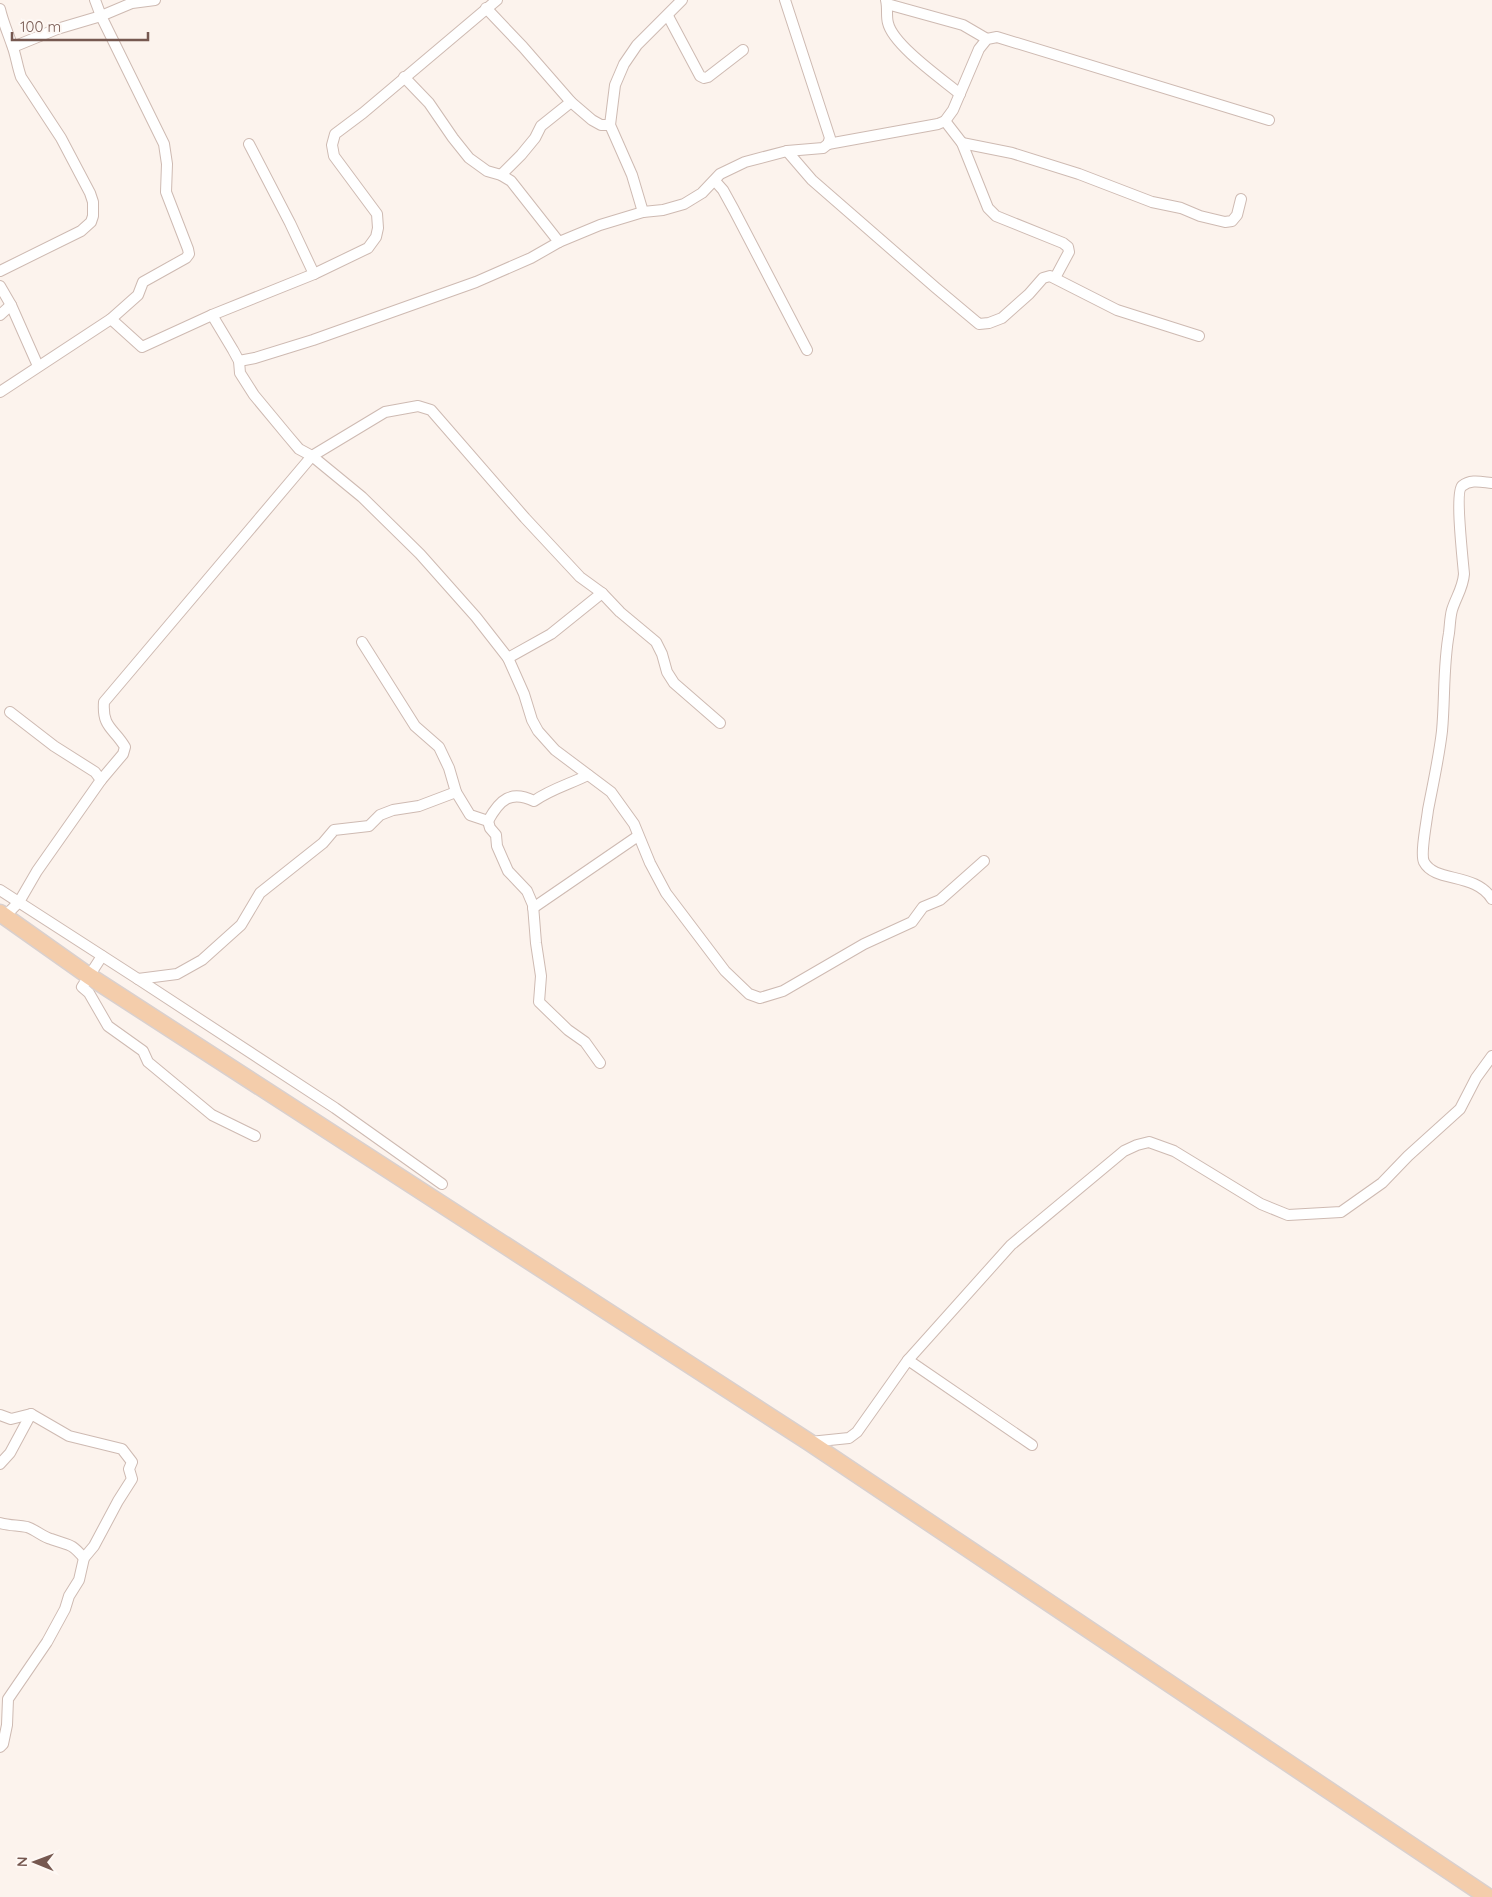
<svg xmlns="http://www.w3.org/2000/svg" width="1492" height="1897" font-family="Quicksand,sans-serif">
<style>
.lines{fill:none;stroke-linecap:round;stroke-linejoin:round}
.street-casing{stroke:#cebab2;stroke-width:12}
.primary-casing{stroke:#d9d0ce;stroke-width:19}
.street{stroke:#fff;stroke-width:10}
.primary{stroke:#f4cdab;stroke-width:16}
</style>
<rect width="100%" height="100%" fill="#fcf3ed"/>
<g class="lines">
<g class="street-casing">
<g id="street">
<path d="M886,0c2,8 0,16 2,23 5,22 54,56 72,71"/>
<path d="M887,4l76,21 24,14"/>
<path d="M486,8l37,39 48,55 21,18 9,5h9"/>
<path d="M0,9c3,13 8,24 12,36 4,10 5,21 9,32l40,61 29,55 3,9v14l-2,6 -10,9 -81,40"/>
<path d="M668,16l32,60 4,2 4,-1 35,-27"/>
<path d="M13,47l44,-18 44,-13 31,-13 23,-3"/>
<path d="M404,77l25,26 24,35 16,20 18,13 14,4 10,6 48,61"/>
<path d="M945,121l17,22 26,65 8,8 67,27 5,4 1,5 -14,26"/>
<path d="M962,143l50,10 67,21 73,28 29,6 19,8 25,6 7,-1 5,-6 4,-16"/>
<path d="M249,144l41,79 24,51"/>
<path d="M828,144l110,-20 7,-3 8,-11 26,-61 8,-10 10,-2 272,83"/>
<path d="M787,151l25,29 124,108 43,36 10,-1 13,-5 27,-24 14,-16 7,-2 67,34 82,26"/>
<path d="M501,175l20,-20 14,-17 6,-12 30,-24"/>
<path d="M715,181l8,9 11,20 73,140"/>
<path d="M643,212l-11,-37 -22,-50 5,-40 9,-21 13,-19 45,-45"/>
<path d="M0,286l11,19 27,61"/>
<path d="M0,315l11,-10"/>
<path d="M212,315l21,35 6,11 1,12 14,22 34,41 11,13 13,7 50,41 58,57 56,63 32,41 16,36 8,26 6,11 17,19 56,42 23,32 16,39 16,30 59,78 24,23 11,4 23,-7 81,-47 48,-22 11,-15 17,-7 44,-39"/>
<path d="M111,319l31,28 70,-32 102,-41 54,-26 8,-11 2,-9 -1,-14 -43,-58 -2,-11 3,-11 28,-21 134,-113"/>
<path d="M239,361l16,-3 58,-18 163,-58 55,-24 28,-16 41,-17 43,-13 20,-2 21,-6 18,-11 18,-19 25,-12 42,-11 36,-3 5,-4 2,-6 -45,-138"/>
<path d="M0,392l111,-73 27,-24 5,-13 43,-24 3,-4 -1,-5 -22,-57 1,-28 -3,-20 -63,-128 -6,-16"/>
<path d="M1492,483c-11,-1 -21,-4 -30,3 -7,6 1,76 2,88 -1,14 -8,23 -12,36 -2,7 -2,15 -3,23 -6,32 -4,66 -7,98 -3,26 -9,53 -14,79 -1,10 -8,44 -4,52 11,21 51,10 68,37"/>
<path d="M362,642l53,84 24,21 10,21 7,24 14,23 18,6c12,-22 23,-31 46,-20 17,-12 36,-17 54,-26"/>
<path d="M508,658l43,-24 51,-41"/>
<path d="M101,780l22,-26 2,-7c-11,-19 -23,-19 -21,-45l208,-246 73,-44 33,-6 13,4 94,108 55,59 22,16 18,19 36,30 6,12 5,18 7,11 46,40"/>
<path d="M488,821l2,7 6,7 1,11 11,25 19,20 6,14 3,38 5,33 -2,26 29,28 17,12 15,21"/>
<path d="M0,890l138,89 197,129 107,76"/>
<path d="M533,908l105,-72"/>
<path d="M5,916l14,-14 18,-31 64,-91 -6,-8 -41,-26 -44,-34"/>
<path d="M102,956l-20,31 7,6 19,33 35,25 5,11 64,53 43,21"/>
<path d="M138,979l39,-5 25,-14 39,-35 19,-32 63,-50 11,-13 35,-4 11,-11 13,-5 26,-4 37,-14"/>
<path d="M908,1360l124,85"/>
<path d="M0,1415l11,4 20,-5 38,22 53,13 10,13 -3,7 3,10 -14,22 -24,45 -10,12 -5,22 -10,16 -4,13 -18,33 -39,57 -1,26 -4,19 -3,3"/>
<path d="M810,1442l39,-4 8,-6 51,-72 103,-115 113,-94 13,-6 12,-3 25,9 87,53 27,11 53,-3 41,-29 26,-27 52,-47 16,-31 16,-22"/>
<path d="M0,1464l10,-11 21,-39"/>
<path d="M0,1523c10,3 18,2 27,4 9,3 16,10 24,12 19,7 19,3 33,19"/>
</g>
</g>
<g class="primary-casing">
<path id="primary" d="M0,913l89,63 720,466 679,455"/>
</g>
<use href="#street" class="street"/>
<use href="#primary" class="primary"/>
</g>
<g transform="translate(35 1862) rotate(271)" stroke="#fef8f4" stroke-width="4" paint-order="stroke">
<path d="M0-4L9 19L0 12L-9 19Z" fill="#765850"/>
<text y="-8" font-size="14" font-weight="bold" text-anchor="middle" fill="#765850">N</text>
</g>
<path d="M12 32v8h136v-8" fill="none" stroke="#765850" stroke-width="2.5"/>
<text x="20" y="32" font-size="15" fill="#765850" stroke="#fef8f4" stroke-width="4" paint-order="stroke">100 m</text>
</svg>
